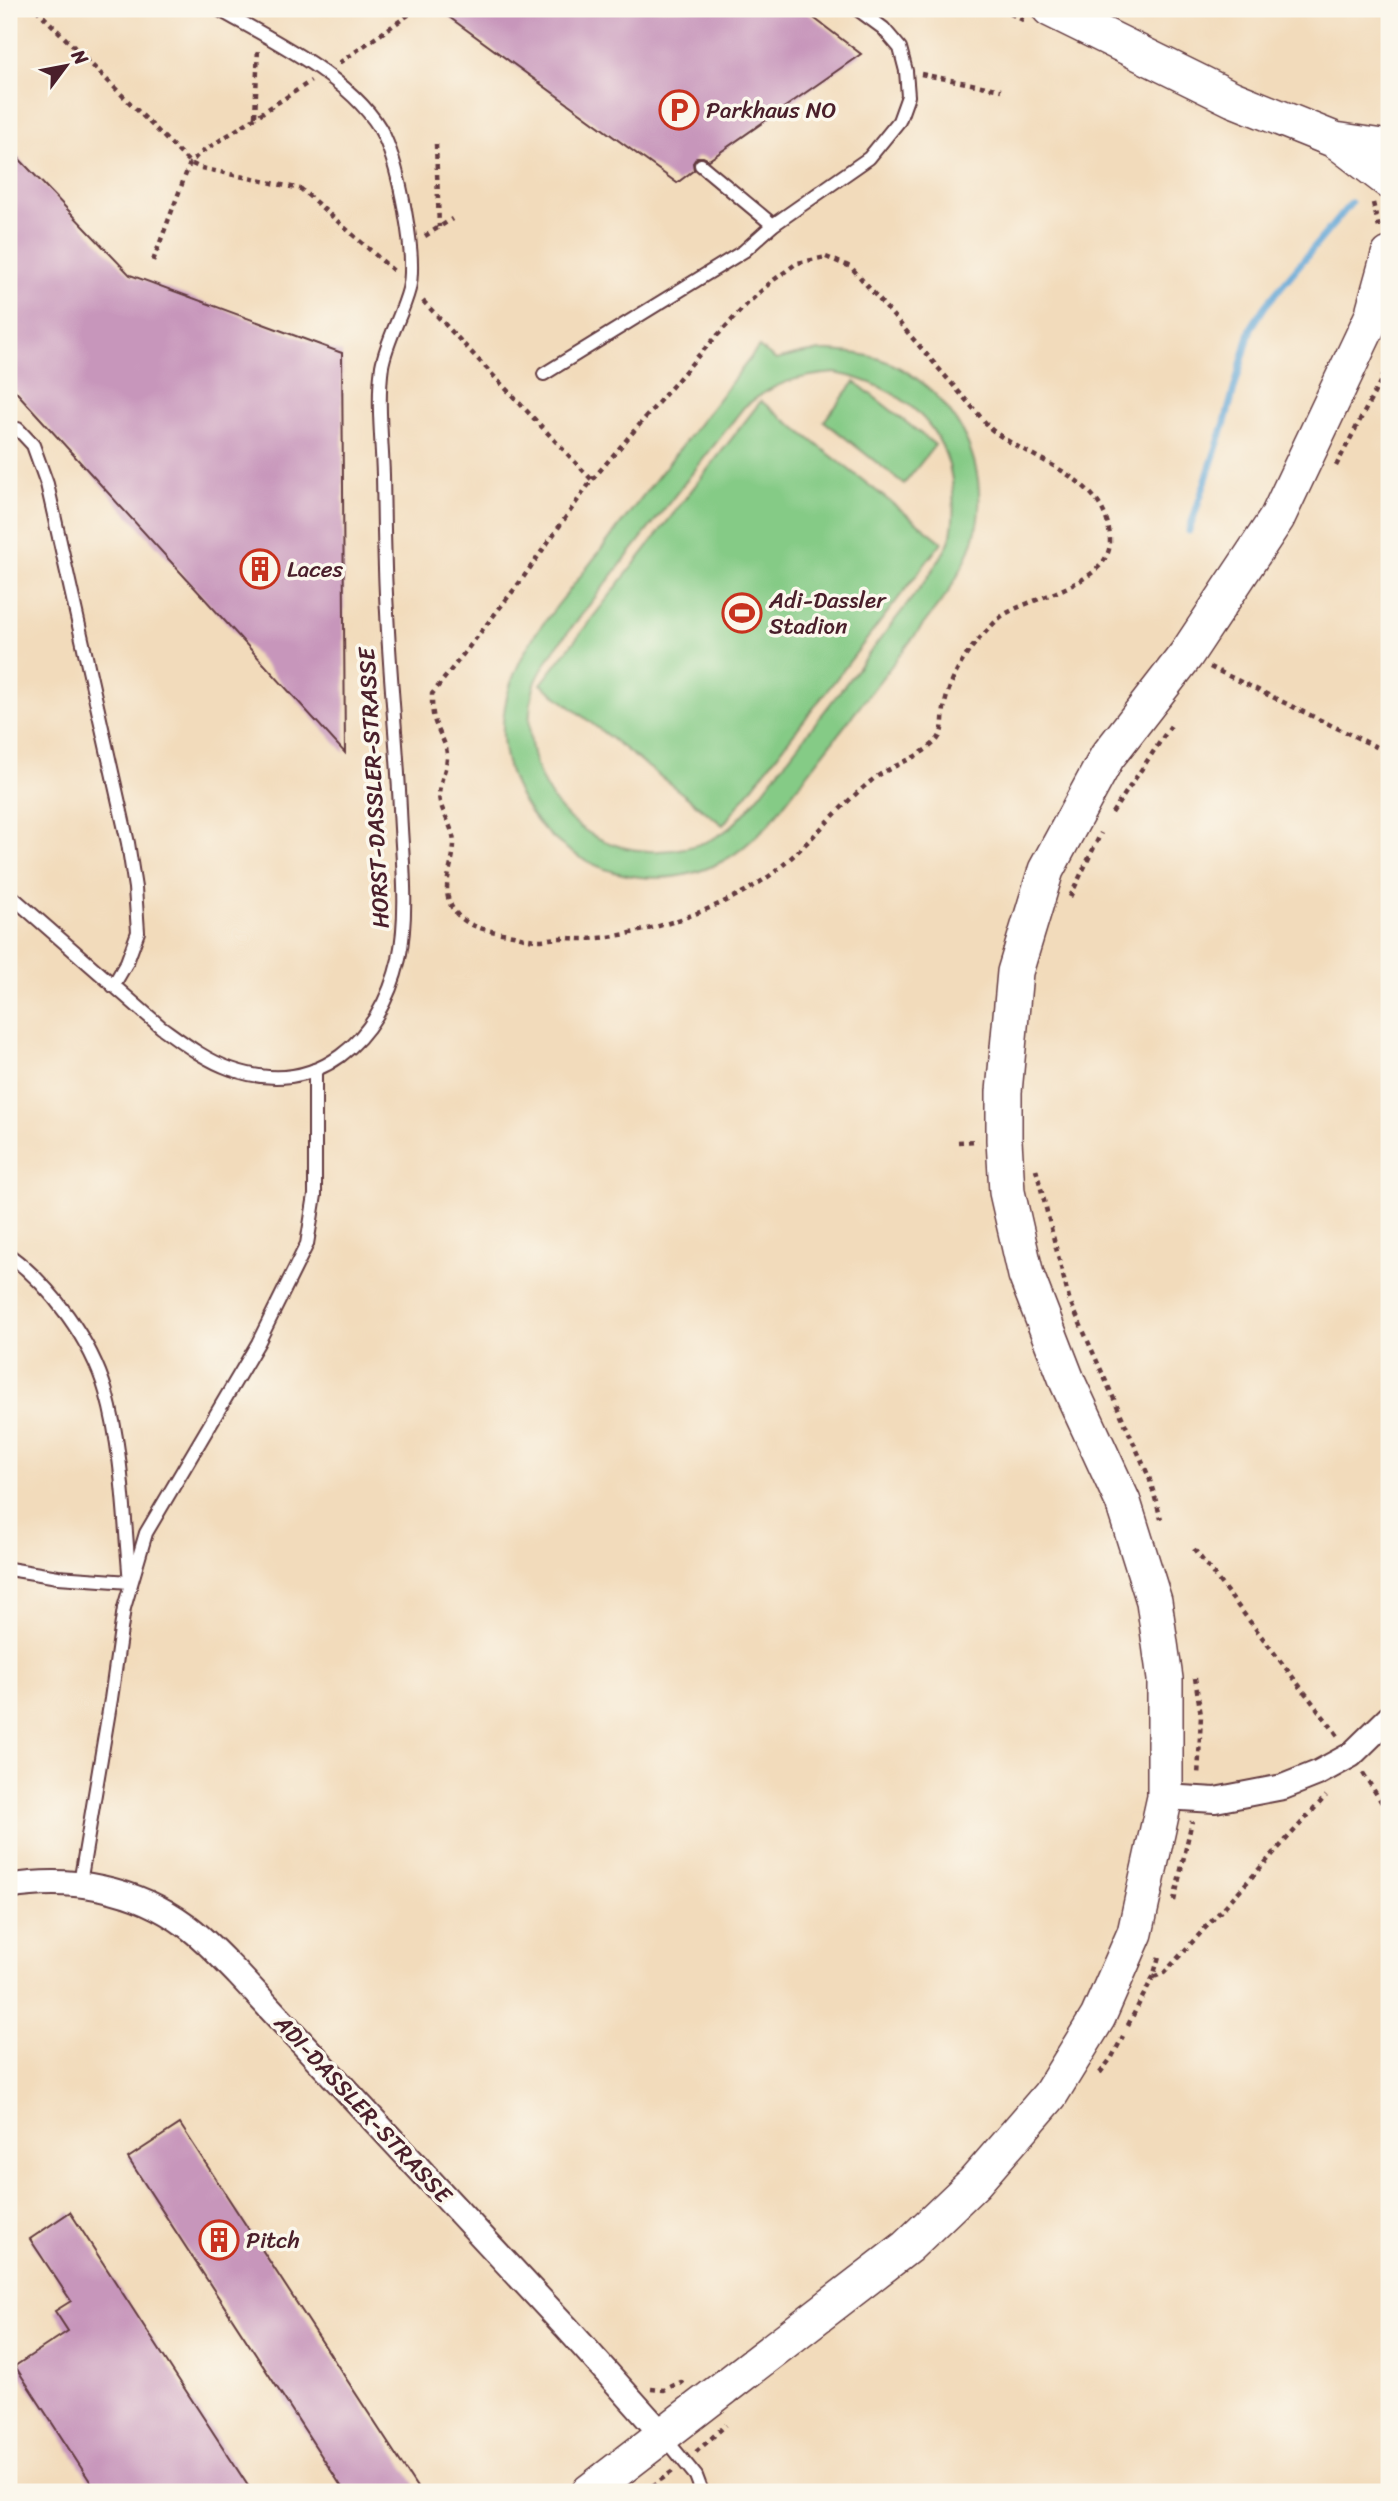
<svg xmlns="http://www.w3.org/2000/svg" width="1398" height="2501" font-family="Sriracha,sans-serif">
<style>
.green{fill:#85cb86;stroke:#687558;stroke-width:2;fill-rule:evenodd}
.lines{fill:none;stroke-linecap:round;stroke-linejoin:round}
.stream{stroke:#60a5d5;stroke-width:7}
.building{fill:#c796bb}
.lane-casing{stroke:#633b41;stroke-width:16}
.street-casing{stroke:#633b41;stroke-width:28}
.secondary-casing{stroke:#633b41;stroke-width:38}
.path{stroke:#633b41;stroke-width:4.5;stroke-dasharray:5 5;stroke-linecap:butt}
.lane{stroke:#fff;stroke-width:12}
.street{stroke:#fff;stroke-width:24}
.secondary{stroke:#fff;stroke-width:35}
.labels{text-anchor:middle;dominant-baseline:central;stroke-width:7;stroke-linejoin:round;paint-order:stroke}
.poi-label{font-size:23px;fill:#4a1f2b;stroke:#fbf7ec;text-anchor:start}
.street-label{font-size:23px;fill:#4a1f2b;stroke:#fbf7ec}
</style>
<rect width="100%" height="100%" fill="#fbf7ec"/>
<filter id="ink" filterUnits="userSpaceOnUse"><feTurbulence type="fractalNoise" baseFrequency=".0143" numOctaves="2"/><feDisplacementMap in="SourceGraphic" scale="14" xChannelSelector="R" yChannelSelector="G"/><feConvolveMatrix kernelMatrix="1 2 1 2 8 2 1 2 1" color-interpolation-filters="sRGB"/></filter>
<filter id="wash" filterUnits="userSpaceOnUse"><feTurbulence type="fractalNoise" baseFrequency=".00686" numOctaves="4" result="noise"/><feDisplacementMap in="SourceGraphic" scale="28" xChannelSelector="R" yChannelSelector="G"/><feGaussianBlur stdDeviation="1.57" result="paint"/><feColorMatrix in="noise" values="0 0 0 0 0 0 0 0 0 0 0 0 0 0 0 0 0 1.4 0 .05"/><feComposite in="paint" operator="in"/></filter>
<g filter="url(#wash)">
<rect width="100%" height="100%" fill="#f2dbbb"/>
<g class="green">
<path d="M759,347l17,13c17,-4 35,-10 53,-9 22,1 47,4 67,15 53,27 87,84 83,144 -2,31 -16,58 -32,84l-180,232c-14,13 -28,27 -46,36 -93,48 -210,-19 -218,-124 -2,-39 12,-72 33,-105zM835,373c63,12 114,50 118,118 1,15 1,33 -3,48 -4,13 -15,26 -21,37l-167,216c-12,15 -25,32 -41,42 -20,13 -49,18 -72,17 -86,-4 -135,-84 -115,-164 4,-13 13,-26 20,-37l190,-243c30,-24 52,-31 91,-34z"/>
<path d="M855,382l80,63 -31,39 -80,-63z"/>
<path d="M761,401l181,141 -219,283 -182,-141z"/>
</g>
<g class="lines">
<path class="stream" d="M1189,531l36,-109 26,-94 14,-22 86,-103"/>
</g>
<g id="blocks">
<g class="building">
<path d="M438,9h364l59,45 -152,106 -6,-3h-6l-4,6 1,7 -17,13z"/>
<path d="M9,148l121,127 212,78 3,400 -336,-369z"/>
<path d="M180,2124l240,368h-75l-217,-334z"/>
<path d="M70,2212l105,162 77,118h-155l-82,-126 53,-35 -13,-20 16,-10 -41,-62z"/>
</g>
</g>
</g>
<g filter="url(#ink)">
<use href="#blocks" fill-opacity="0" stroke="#633b41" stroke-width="2"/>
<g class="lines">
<g class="lane-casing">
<g id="lane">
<path d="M701,165l72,60"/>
<path d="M544,374l200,-123 29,-26 96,-67 30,-37 9,-25 -2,-25 -6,-23 -17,-20 -26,-19"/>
<path d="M18,429l15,16 14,39 81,359 7,45 3,44 -11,30 -14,24"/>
<path d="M9,894l152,133c21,15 44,33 70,42 86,30 149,-28 168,-110 10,-48 3,-101 1,-150 -3,-66 -10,-131 -13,-197 -3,-46 -3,-91 -4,-137 -1,-35 -6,-73 -1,-109 5,-27 20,-50 27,-77 8,-35 -10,-120 -25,-153 -27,-56 -114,-97 -166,-127"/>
<path d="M9,1255c42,31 82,85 97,137 17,60 18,127 24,190l-72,-5 -49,-8"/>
<path d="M80,1883l31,-184 13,-91 22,-75 112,-190 49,-99 8,-49v-125"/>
<path d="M664,2437l32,39 6,16"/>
</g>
</g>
<g class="street-casing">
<g id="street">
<path d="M1165,1797l50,3 68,-13 35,-14 33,-18 38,-37"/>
<path d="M9,1887c62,-11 127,1 178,39 19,14 35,32 51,48l329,354 95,106"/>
</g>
</g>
<g class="secondary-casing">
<g id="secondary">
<path d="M1050,9l183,90 102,41 54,8"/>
<path d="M1338,142l51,39"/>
<path d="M1374,309l15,-54"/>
<path d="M589,2492l318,-245 67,-64 76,-88 48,-78 37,-84 30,-136v-118l-11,-78 -31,-99 -55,-119 -42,-108 -19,-83 -3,-52v-48l11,-120 31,-102 61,-113 79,-102 91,-137 95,-201 17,-28"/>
</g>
</g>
<g class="path">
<path d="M36,9l154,154 11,5 100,21 94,83"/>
<path d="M1001,9l26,13"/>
<path d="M339,63l78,-54"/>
<path d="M921,74l80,16"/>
<path d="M255,116l3,-68"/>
<path d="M436,144l3,83"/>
<path d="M1373,203l7,29"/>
<path d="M425,236l27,-17"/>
<path d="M826,257l25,10 140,162c40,33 119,47 119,113 -1,43 -81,55 -108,74 -8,6 -15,15 -22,22 -17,18 -32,46 -36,71 -2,12 1,25 -10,34 -18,17 -44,22 -63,38 -36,29 -63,65 -99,93 -46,34 -135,65 -191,65 -7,0 -13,-2 -19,-1 -8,0 -16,2 -24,2 -8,0 -17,-3 -25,-5 -21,-4 -47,-6 -60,-26 -14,-21 1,-43 1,-66 -1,-15 -10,-27 -14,-41 -4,-17 8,-32 7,-48 -1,-12 -10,-24 -13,-35 -2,-8 -2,-17 -2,-25l88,-112 72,-102 107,-125 47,-50 25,-23 26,-19z"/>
<path d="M153,261l37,-98 9,-9 112,-73"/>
<path d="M423,301l169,179"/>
<path d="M1336,466l53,-101"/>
<path d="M1210,667l179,86"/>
<path d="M1112,813l60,-89"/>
<path d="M1070,897l31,-64"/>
<path d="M958,1142l20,-1"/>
<path d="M1036,1169l33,130 80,178 12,42"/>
<path d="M1194,1549l145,188"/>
<path d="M1195,1678l6,37 -3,62"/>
<path d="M1363,1773l26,41"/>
<path d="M1174,1901l18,-80"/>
<path d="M1154,1977l10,-4 162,-177"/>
<path d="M1128,2025l25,-48 7,-24"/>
<path d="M1100,2073l12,-16 11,-21"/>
<path d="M651,2389l13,1 17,-8 3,4"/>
<path d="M696,2452l30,-27"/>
<path d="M644,2492l29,-21"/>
</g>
<use href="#lane" class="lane"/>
<use href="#street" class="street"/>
<use href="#secondary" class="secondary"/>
</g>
</g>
<defs>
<g id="parking-ring" transform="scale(2.0125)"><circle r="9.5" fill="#fbf7ec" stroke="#c8321e" stroke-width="1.5"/><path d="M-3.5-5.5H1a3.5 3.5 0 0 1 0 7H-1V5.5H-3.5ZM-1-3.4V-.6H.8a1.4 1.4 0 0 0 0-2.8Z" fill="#c8321e"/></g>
<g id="building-ring" transform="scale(2.0125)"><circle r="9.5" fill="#fbf7ec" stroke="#c8321e" stroke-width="1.5"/><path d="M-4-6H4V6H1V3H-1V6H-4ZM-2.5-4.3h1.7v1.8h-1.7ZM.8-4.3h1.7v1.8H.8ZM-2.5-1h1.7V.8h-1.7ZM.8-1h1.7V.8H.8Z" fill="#c8321e"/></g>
<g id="stadium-ring" transform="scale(2.0125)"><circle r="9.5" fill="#fbf7ec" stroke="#c8321e" stroke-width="1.5"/><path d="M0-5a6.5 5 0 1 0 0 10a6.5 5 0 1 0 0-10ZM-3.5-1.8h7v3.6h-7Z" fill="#c8321e"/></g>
</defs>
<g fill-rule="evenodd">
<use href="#parking-ring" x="679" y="110"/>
<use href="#building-ring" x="260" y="569"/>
<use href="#stadium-ring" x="742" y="613"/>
<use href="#building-ring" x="219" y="2240"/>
</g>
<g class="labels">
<g class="poi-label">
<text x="706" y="110">Parkhaus NO</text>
<text x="287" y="569">Laces</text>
<text x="769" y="600">Adi-Dassler<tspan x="769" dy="26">Stadion</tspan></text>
<text x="246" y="2240">Pitch</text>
</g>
<g class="street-label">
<text transform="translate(374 788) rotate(-93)">HORST-DASSLER-STRASSE</text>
<text transform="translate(363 2109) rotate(47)">ADI-DASSLER-STRASSE</text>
</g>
</g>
<rect width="1398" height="2501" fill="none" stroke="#fbf7ec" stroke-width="35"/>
<g transform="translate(66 66) rotate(58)" stroke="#fbf7ec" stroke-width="5" paint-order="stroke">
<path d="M0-5L12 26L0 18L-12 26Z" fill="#4a1f2b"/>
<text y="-10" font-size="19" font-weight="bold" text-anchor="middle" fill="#4a1f2b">N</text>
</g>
</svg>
